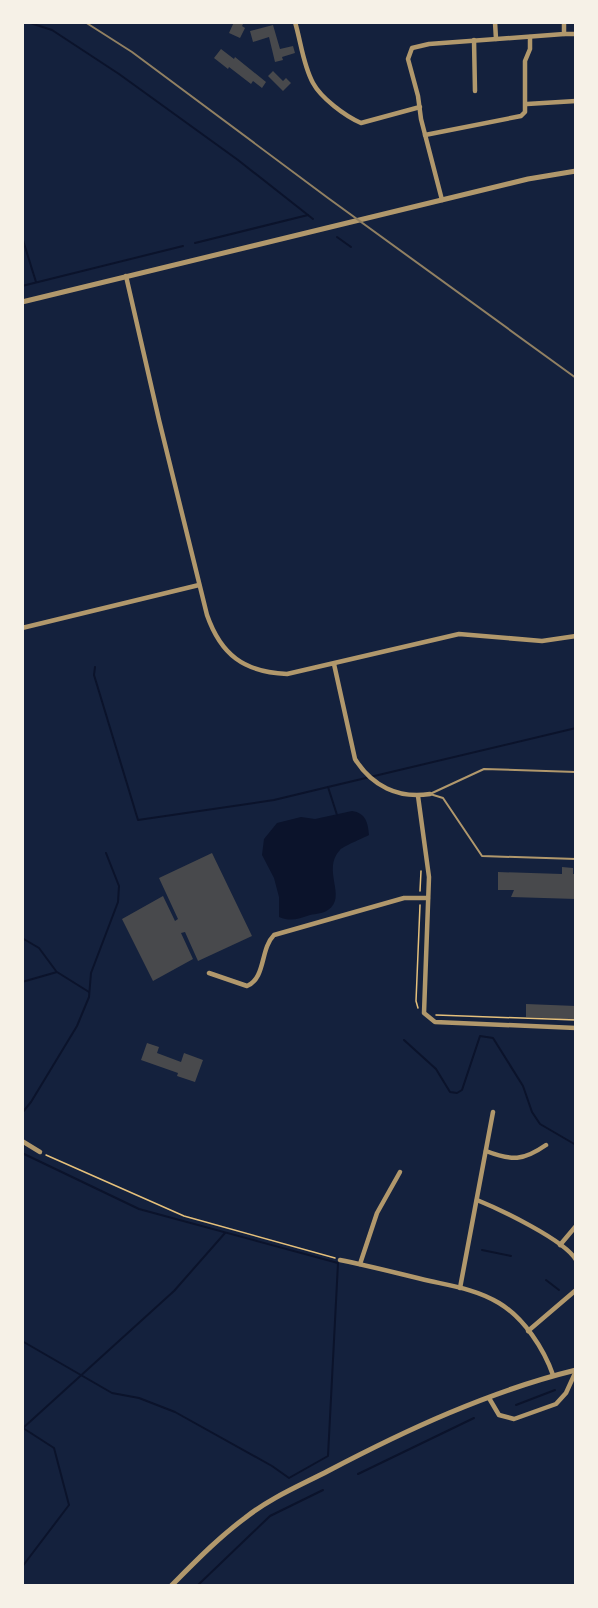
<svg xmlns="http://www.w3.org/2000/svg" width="598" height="1608" font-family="'Varela Round',sans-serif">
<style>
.water{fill:#0b132b}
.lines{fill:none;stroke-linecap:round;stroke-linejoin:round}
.stream{stroke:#0b132b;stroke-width:2}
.building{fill:#48494c}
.path{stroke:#e5c07b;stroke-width:1.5}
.service{stroke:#b1986c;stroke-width:2}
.minor{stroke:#b1986c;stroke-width:4.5}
.tertiary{stroke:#b1986c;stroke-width:5}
.rail{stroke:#918062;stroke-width:2}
</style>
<rect width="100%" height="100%" fill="#14213d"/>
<path class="water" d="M352,811c14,2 16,12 17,24 -6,3 -27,12 -29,15 -19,20 8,47 -12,60 -4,3 -12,4 -18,5 -12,4 -19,7 -31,2v-20l-5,-19 -12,-23 2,-16 13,-16 24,-6 14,2z"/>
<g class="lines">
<g class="stream">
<path d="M27,22l25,8 67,44 119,86 75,59"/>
<path d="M22,237l14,45"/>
<path d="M337,237l14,10"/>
<path d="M195,243l113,-28"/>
<path d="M22,286l161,-40"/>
<path d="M95,667l-1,8 44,145 136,-20 54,-13 9,28"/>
<path d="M328,787l248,-59"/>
<path d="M22,938l17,10 17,23"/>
<path d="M22,982l35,-10 32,20"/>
<path d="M404,1040l32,29 14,23 7,1 5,-3 18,-54 13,2 30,48 9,26 8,12 36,21"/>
<path d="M22,1113l9,-11 46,-76 12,-29 2,-24 27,-71 1,-16 -13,-33"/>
<path d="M22,1153l117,56 199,54 -10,193 -39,22 -17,-12 -97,-54 -36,-14 -27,-5 -90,-52"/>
<path d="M482,1250l29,6"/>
<path d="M546,1280l13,10"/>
<path d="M516,1405l39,-15"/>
<path d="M358,1474l116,-56"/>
<path d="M22,1567l47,-62 -15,-57 -31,-20 151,-137 51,-58"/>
<path d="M197,1586l73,-70 53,-26"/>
</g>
</g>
<g class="building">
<path d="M234,22h10l-2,4 3,2 -5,10 -11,-5z"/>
<path d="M273,25l7,24 13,-3 2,7 -13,4 1,3 -8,2 -6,-25 -16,5 -3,-11z"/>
<path d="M221,49l13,10 1,-2 31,25 -4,6 -9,-7 -2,3 -22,-17 -1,2 -14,-11z"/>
<path d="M273,71l10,10 3,-3 5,5 -8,8 -15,-15z"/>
<path d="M212,853l40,83 -54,25 -13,-29 -4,1 12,26 -40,22 -31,-62 41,-23 12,25 3,-2 -19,-41z"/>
<path d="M562,867l11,1v6h3v25l-65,-2 3,-7h-16v-18l64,2z"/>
<path d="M526,1004l50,2v14l-50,-3z"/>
<path d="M147,1043l12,4 -2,6 24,9 3,-9 19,7 -8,22 -18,-6 1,-3 -37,-13z"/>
</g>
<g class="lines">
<g class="path">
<path d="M420,891l1,-20"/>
<path d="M418,1008l-2,-7 4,-96"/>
<path d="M436,1015l140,5"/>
<path d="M46,1155l138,61 151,42"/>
</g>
<path class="service" d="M576,772l-92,-3 -54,25 13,4 39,58 94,3"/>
<g class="minor">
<path d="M295,22c6,20 8,43 18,61 8,15 32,33 48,40l59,-16"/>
<path d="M495,22l1,17"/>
<path d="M564,34h12"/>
<path d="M474,40l1,51"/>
<path d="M527,104l49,-3"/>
<path d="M425,135l96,-19 4,-4v-51l5,-12v-12"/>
<path d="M442,200l-21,-81 -3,-23 -10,-37 4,-11 17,-4 135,-10v-12"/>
<path d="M126,276l33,144 48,195c14,40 37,57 80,59l172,-40 83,7 34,-5"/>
<path d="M22,628l177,-43"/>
<path d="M334,664l21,95c17,27 43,40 75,35"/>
<path d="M418,796l11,81 -5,136 11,9 141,6"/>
<path d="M209,973l38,13c19,-8 13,-37 27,-51l130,-37h24"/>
<path d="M22,1141l18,11"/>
<path d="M486,1151c26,10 37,10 60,-6"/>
<path d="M477,1200c22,9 88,40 99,60"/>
<path d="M560,1245l16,-19"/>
<path d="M340,1260c30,6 60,14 90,21 23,5 48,9 69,22 25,15 45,46 54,72"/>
<path d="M360,1264l17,-51 23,-41"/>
<path d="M460,1288l33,-176"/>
<path d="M528,1331l48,-41"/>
<path d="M489,1398l10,17 15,4 42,-15 10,-11 10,-22"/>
</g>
<g class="tertiary">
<path d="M22,302l506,-123 48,-8"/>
<path d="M171,1586c24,-24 47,-48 74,-68 25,-20 54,-32 83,-47 78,-41 162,-80 248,-101"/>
</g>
<path class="rail" d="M85,22l47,30 196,146 248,180"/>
</g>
<rect width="598" height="1608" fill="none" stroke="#f6f1e7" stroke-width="48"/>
</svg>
